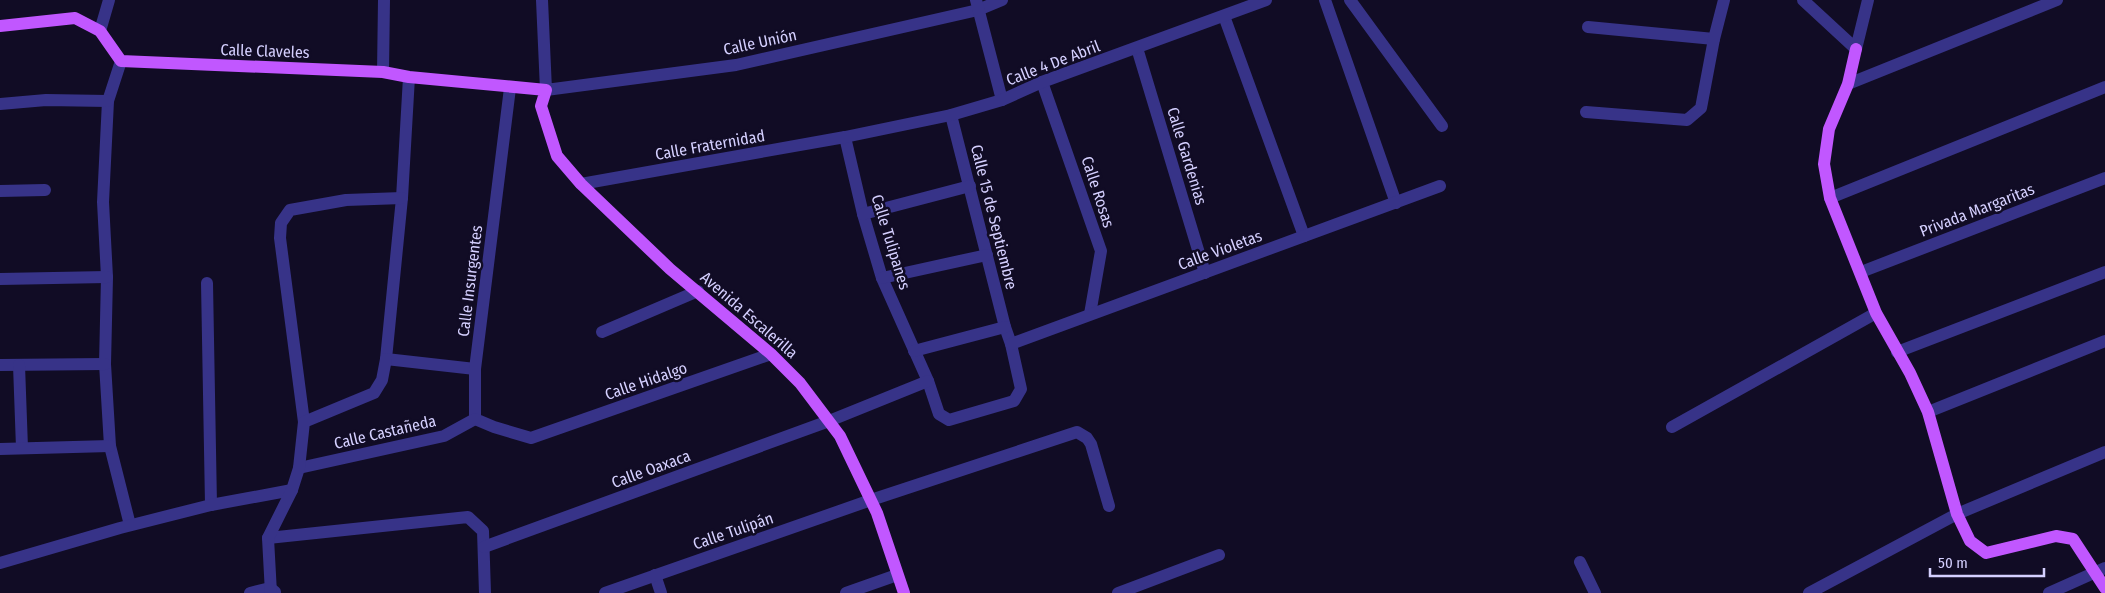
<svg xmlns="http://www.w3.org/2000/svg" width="2105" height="593" font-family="'Fira Sans Condensed',sans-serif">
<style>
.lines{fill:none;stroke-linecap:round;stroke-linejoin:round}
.minor{stroke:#373388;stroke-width:12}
.major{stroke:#c157ff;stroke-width:12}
.labels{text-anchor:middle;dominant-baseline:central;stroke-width:5;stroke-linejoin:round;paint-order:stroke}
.street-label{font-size:16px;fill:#d5d0ff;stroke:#110c25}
</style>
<rect width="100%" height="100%" fill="#110c25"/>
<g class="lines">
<g class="minor">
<path d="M542,0l4,90 190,-25 242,-55 24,-10"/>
<path d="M976,0l26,100"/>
<path d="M1325,0l71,203"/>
<path d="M1350,0l92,126"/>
<path d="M1803,0l53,49 12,-49"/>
<path d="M1224,16l80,220"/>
<path d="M1588,27l126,12"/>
<path d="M100,31l9,-31"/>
<path d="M1137,48l68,225"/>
<path d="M121,61l-13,40 -5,101 4,75 -2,87 5,82 20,79"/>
<path d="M383,72l1,-72"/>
<path d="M409,77l-7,121 -16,161 89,10"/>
<path d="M1042,82l59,169 -11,63"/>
<path d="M1848,84l209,-84"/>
<path d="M510,88l-35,281v50l19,8 37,11 240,-84"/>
<path d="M0,104l46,-4 62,1"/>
<path d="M1586,112l101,8 14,-12 13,-69 10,-39"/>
<path d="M845,137l18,77 19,64 46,103 11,33 10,6 65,-19 7,-12 -10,-45 -6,-17 -54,-212"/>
<path d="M581,184l264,-47 106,-22 51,-15 40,-18 224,-82"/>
<path d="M0,191l45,-1"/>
<path d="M1830,198l275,-111"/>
<path d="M863,214l107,-28"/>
<path d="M1861,272l244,-94"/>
<path d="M882,278l105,-23"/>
<path d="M0,279l107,-2"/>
<path d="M207,283l4,222"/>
<path d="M602,332l96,-41"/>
<path d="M1011,344l429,-158"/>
<path d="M914,351l91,-24"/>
<path d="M1897,352l208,-80"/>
<path d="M0,365l105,-1"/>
<path d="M19,365l3,83"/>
<path d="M1928,412l177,-71"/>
<path d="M304,422l-24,-184 1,-15 9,-13 56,-10 56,-2"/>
<path d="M1672,427l204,-114"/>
<path d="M0,449l110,-3"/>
<path d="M299,468l145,-32 31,-17"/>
<path d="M268,538l200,-21 15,14 2,62"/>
<path d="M484,547l345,-126 99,-40"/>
<path d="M1580,562l15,31"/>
<path d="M0,563l120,-35 91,-23 81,-15"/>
<path d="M655,575l6,18"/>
<path d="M250,593l20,-5 5,4"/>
<path d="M271,593l-3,-55 24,-48 7,-22 5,-46 70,-29 8,-13 4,-21"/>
<path d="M605,593l266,-93 206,-68 10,6 4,6 18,62"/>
<path d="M846,593l51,-18"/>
<path d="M1118,593l101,-38"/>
<path d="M1809,593l148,-79 148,-62"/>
<path d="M2049,593l56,-25"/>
</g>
<g class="major">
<path d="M0,26l75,-8 25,13 21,30 262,11 26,5 137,13 -5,16 16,50 24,28 89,85 101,85 29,29 40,53 37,77 27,80"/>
<path d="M1856,49l-8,35 -19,45 -5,35 6,34 46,115 34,60 18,39 29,102 13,27 16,12 70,-17 17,3 32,49"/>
</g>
</g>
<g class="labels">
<g class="street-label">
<text transform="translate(760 42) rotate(-12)">Calle Unión</text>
<text transform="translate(265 51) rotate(2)">Calle Claveles</text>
<text transform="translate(1053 63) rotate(-21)">Calle 4 De Abril</text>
<text transform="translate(710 145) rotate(-10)">Calle Fraternidad</text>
<text transform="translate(1187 156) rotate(73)">Calle Gardenias</text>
<text transform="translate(1098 192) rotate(72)">Calle Rosas</text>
<text transform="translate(1977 210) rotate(-21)">Privada Margaritas</text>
<text transform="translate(994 217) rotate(76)">Calle 15 de Septiembre</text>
<text transform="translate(891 242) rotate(73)">Calle Tulipanes</text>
<text transform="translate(1220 250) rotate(-20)">Calle Violetas</text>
<text transform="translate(470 281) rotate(-83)">Calle Insurgentes</text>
<text transform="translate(749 315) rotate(41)">Avenida Escalerilla</text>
<text transform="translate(646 381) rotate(-19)">Calle Hidalgo</text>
<text transform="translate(385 432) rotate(-13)">Calle Castañeda</text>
<text transform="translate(651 469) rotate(-20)">Calle Oaxaca</text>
<text transform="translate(733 531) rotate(-19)">Calle Tulipán</text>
</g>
</g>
<path d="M1930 568v8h114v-8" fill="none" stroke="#d5d0ff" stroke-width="2.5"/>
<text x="1938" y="568" font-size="15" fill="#d5d0ff" stroke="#110c25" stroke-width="4" paint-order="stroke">50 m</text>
</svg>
